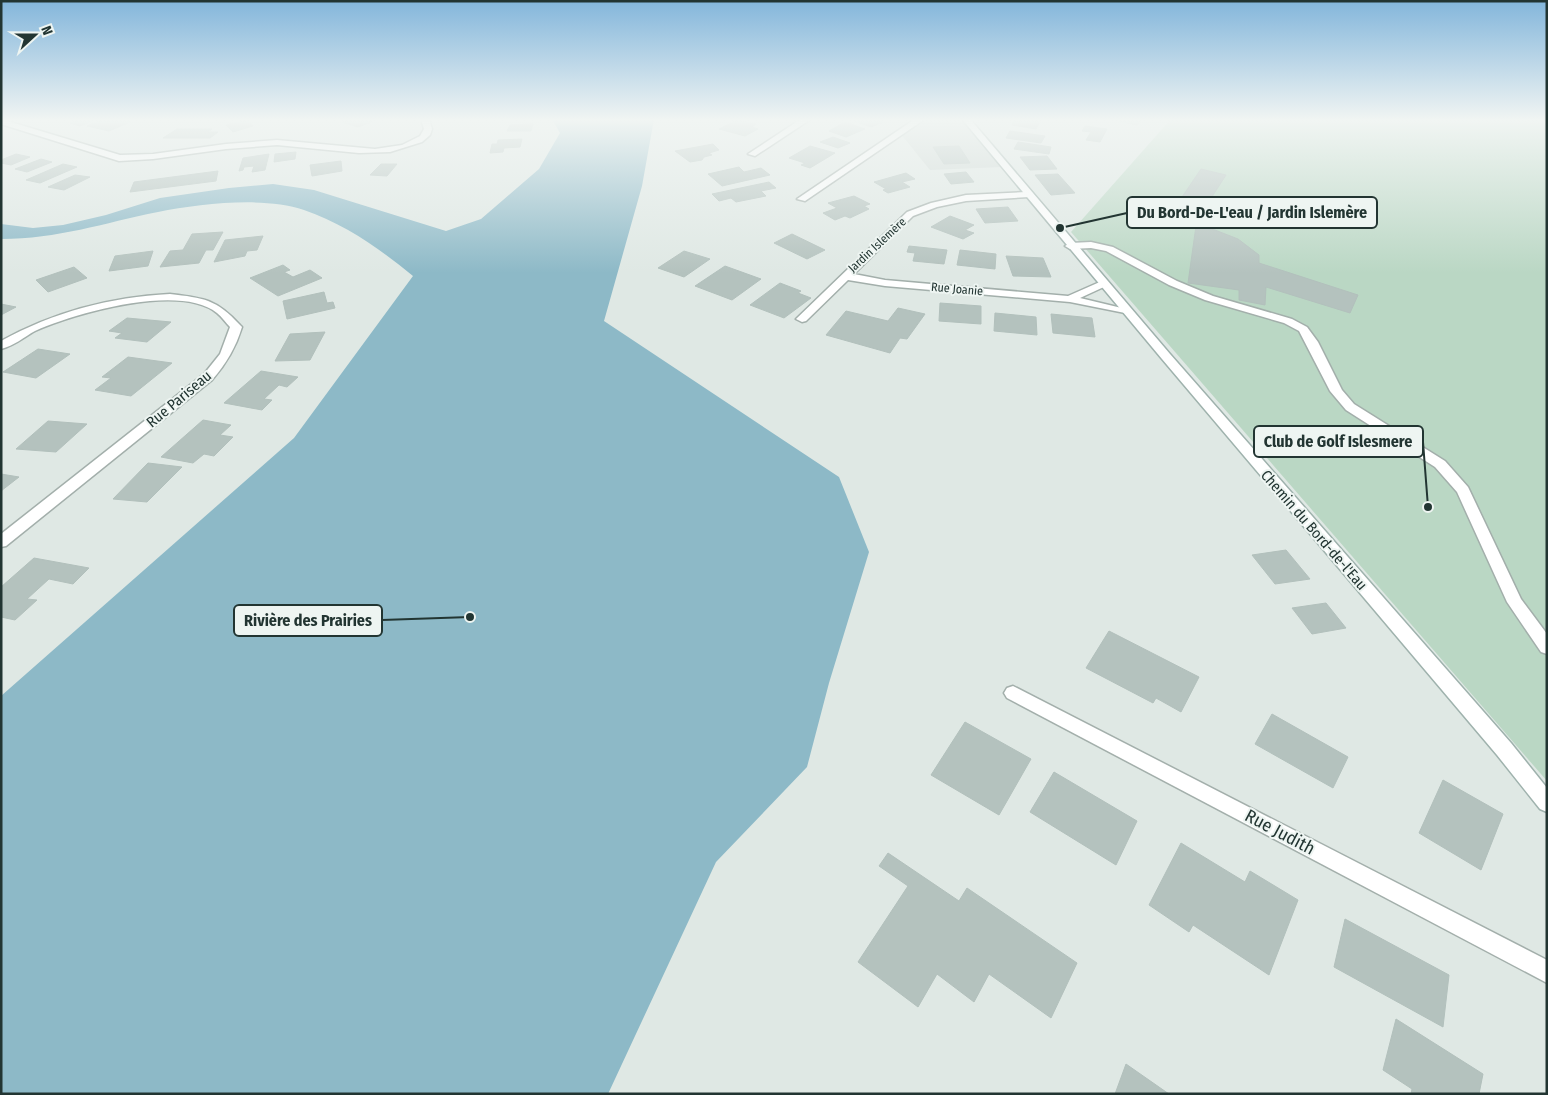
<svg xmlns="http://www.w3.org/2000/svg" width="1548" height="1095" font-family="'Fira Sans Condensed',sans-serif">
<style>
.built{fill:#cdd7d3}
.green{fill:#bad7c4}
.water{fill:#8db9c7}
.building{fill:#b4c2be;stroke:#b2c0bc}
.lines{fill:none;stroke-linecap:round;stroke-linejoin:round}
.lane-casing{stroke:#a3afab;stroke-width:3}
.street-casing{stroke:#a3afab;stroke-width:3}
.secondary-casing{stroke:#9fb2ad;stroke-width:3}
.lane{fill:#fff;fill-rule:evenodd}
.street{fill:#fff;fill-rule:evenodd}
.secondary{fill:#fff;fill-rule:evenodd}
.labels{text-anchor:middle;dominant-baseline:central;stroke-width:4;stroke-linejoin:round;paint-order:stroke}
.far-street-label{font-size:12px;fill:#223532;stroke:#eef5f2}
.street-label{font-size:15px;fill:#223532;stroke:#eef5f2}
.near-street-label{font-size:18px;fill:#223532;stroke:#eef5f2}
.leader{fill:none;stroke:#223532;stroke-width:2}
.callout-dot{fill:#223532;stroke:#eef5f2;stroke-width:2}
.callout{fill:#eef5f2;stroke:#223532;stroke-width:2}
.callout-label{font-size:16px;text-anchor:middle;font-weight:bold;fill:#223532}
</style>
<rect width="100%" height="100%" fill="#dfe8e4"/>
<path class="built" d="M919,119h46l37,48 -72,3 -30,-37z"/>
<path class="green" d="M1171,119h376v662l-476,-549z"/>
<path class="water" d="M552,119h102l-12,67 -38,135 235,156 30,75 -40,131 -22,84 -91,95 -108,232h-607v-398l293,-258 119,-162c-33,-27 -68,-52 -109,-66 -41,-14 -104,-6 -146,2 -55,11 -100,27 -157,27v-15l32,4 30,-3 43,-10 54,-17 69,-10 44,-4 41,6 132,41 35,-12 58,-50 21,-36z"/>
<g class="building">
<path d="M81,119h16l-17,7 -10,-3z"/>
<path d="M115,119h14l-4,2 5,1 -21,9 -22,-5 16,-6 7,1z"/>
<path d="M350,119h29l-21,8 -16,-5z"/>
<path d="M849,119h26l8,3 -12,5z"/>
<path d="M1015,119h26l-5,10 -24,-4z"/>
<path d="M1109,119h33l-5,6z"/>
<path d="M247,120l6,6 -20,6 -7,-7z"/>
<path d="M737,120l19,4 -4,3 6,2 -13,7 -26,-7z"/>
<path d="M845,122l20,7 -19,8 -17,-6z"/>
<path d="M533,124l-2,7h-24l3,-6z"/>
<path d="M1085,126l22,3 -7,13 -14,-2 5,-8 -9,-1z"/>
<path d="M177,129h35l-4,3h10l-8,6h-47z"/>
<path d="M1010,131l35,5 -4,7 -35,-5z"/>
<path d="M833,137l17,6 -12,5 -18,-6z"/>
<path d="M522,139l-2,8 -16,1 -1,4 -13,1 2,-9h5l1,-4z"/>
<path d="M1018,142l33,5 -2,7 -35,-5z"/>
<path d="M713,144l6,6 -10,3 3,2 -8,2 -2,3 -12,2 -15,-11z"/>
<path d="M810,146l25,7 -25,15 -9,-3 4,-2 -16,-5z"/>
<path d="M959,146l11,17 -26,1 -11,-17z"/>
<path d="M296,152l-1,7 -21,3 1,-8z"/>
<path d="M16,154l14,3 -19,8 -10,-2v-3z"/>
<path d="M269,154l-4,16 -13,2 2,-6 -10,1 -1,3 -4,1 4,-13z"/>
<path d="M1047,156l10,13 -27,1 -10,-13z"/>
<path d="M41,159l11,3 -25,10 -12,-3z"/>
<path d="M341,161l1,10 -30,5 -2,-11z"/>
<path d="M63,164l14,3 -37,16 -14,-3z"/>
<path d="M381,164h16l-10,12 -17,-1z"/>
<path d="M739,167l5,5 17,-4 9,7 -48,11 -14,-12z"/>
<path d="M1201,169l25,6 -20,31 -26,-6z"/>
<path d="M218,171l-2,10 -86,11 4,-10z"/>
<path d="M966,172l8,10 -23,2 -7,-10z"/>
<path d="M906,173l9,6 -13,3 8,5 -22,6 -5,-3 3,-1 -12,-7z"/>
<path d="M1058,174l17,19 -24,2 -16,-20z"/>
<path d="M75,175l15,2 -26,13 -16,-3z"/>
<path d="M769,182l7,6 -15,3 5,5 -30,6 -5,-4 -12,3 -7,-7z"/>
<path d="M854,196l16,8 -6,2 5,3 -19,9 -5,-2 -10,4 -12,-7 14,-5 -9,-5z"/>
<path d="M1008,207l10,14 -33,2 -9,-14z"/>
<path d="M950,216l24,9 -9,5 9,3 -11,6 -32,-12z"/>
<path d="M1196,226l19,4 23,9 21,16v8l99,32 -8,18 -84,-26 -1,18 -26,-5v-10l-51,-7z"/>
<path d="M223,232l-10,18h-7l-7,13 -39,4 10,-16 13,-1 9,-16z"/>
<path d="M792,234l33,16 -18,9 -33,-16z"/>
<path d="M263,236l-6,14 -10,1 -2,5 -31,6 11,-22z"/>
<path d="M909,246l38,4 -3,14 -31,-3 2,-8 -8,-1z"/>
<path d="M960,250l36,4 -1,15 -38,-4z"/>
<path d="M153,251l-5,15 -39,5 6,-15z"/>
<path d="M684,251l26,8 -26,18 -26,-9z"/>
<path d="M1006,256l37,2 8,19 -38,-1z"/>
<path d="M283,265l7,5 -6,2 9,5 17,-7 12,8 -44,18 -28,-18z"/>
<path d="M725,266l36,13 -29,21 -37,-14z"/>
<path d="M74,267l13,11 -39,14 -12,-12z"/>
<path d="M780,283l21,8 -3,2 13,5 -27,20 -34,-13z"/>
<path d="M324,292l3,11 6,-1 2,6 -48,11 -4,-18z"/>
<path d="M940,303l41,3v18l-42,-3z"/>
<path d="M1,304l15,3 -15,8z"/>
<path d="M898,308l27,6 -18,25 -7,-1 -10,15 -64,-18 20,-24 42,10z"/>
<path d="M995,313l41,4 1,18 -43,-4z"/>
<path d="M1051,314l41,4 3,19 -42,-4z"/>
<path d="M127,318l44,4 -24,20 -32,-4 7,-5 -13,-2z"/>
<path d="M325,332l-15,28 -35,1 15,-27z"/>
<path d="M38,349l32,5 -34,24 -33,-6z"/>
<path d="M128,357l44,6 -41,33 -36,-6 16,-12 -9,-1z"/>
<path d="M261,371l37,6 -11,10 -8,-2 -15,14 8,1 -10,10 -38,-7z"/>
<path d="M203,420l28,5 -11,10 13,2 -19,19 -10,-2 -11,9 -32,-6z"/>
<path d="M48,421l39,3 -31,28 -40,-3z"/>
<path d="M148,463l34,4 -35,35 -34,-3z"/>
<path d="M1,474l18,3 -18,14z"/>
<path d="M1286,550l24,29 -35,5 -23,-29z"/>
<path d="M34,558l55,10 -16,16 -24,-5 -22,20 10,1 -22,20 -14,-3v-30z"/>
<path d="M1326,603l20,25 -34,6 -20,-26z"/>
<path d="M1109,631l90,46 -18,35 -25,-14 -3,5 -67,-35z"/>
<path d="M1272,714l76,43 -15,31 -78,-44z"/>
<path d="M965,722l66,37 -32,56 -68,-40z"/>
<path d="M1054,772l83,49 -21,44 -86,-53z"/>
<path d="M1443,780l60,34 -22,56 -62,-37z"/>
<path d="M1181,843l64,39 5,-11 48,29 -29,75 -76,-50 -4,7 -40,-27z"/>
<path d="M888,853l71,48 8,-13 110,75 -26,55 -62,-44 -15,28 -37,-28 -19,33 -60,-45 50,-76 -29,-20z"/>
<path d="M1345,919l104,56 -6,52 -109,-60z"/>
<path d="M1396,1019l87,55 -4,20h-68l1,-5 -29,-19z"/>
<path d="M1126,1064l43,30h-54z"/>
</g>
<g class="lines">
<g class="lane-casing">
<path id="lane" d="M1091,242l22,5 64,34 36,15 79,23 15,8 11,15 24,48 12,14 91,57 23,26 53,112 26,35v20l-6,-2 -34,-50 -50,-110 -22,-25 -89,-57 -16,-19 -31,-60 -15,-8 -79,-23 -36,-15 -63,-34 -15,-3 -21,1 -5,-3 5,-3z"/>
</g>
<g class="street-casing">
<g id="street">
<path d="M1,119l119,36 33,-1 73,-10 51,-4 98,9 27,-4 18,-9 4,-7 -3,-10h8l3,10 -2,6 -8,7 -32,10 -31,1 -82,-8 -51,4 -73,10 -34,2 -118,-37z"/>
<path d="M801,119h10l-56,37 -7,-2z"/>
<path d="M915,119h10l-120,82 -8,-2z"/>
<path d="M1026,192l5,3 -2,2 -63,4 -29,6 -24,9 -59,58 31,6 183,16 34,-15 5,3 -1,2 -26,12 50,12v4l-60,-12 -185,-16 -37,-6 -42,41 -4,1 -6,-3 111,-107 24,-9 35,-8z"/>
<path d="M170,294c34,4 46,5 70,31l2,2c-6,20 -16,37 -30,53l-206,166 -5,1v-13l203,-160 16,-20 10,-27c-4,-4 -8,-10 -13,-14 -37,-30 -142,0 -182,18 -11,6 -21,15 -34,18v-8c53,-29 109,-44 169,-47z"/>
<path d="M1013,686l534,274v23l-540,-285 -3,-5 3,-5z"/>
</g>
</g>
<g class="secondary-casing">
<path id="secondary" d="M962,119h8l200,235 341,389 36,45v24l-7,-3 -43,-54 -335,-396z"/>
</g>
<use href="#lane" class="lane"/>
<use href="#street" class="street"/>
<use href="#secondary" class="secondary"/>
</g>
<linearGradient id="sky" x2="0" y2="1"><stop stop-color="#83b6db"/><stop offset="0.44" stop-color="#f1f5f3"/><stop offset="1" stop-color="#f1f5f3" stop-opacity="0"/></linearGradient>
<rect width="1548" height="273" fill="url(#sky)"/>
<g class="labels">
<g class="far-street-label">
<text transform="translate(877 245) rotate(-43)">Jardin Islemère</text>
<text transform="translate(957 289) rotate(5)">Rue Joanie</text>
</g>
<g class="street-label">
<text transform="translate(179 399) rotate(-40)">Rue Pariseau</text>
<text transform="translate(1314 530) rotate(49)">Chemin du Bord-de-l'Eau</text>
</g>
<g class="near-street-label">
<text transform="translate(1280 832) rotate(28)">Rue Judith</text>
</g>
</g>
<path class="leader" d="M1060 228L1127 213M1428 507L1423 442M470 617L382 620"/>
<g class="callout-dot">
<circle cx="1060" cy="228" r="5"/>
<circle cx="1428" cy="507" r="5"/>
<circle cx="470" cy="617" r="5"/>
</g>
<g class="callout">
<rect x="1127" y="197" width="250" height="31" rx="5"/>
<rect x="1254" y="426" width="169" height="31" rx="5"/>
<rect x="234" y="605" width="148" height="31" rx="5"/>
</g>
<g class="callout-label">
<text x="1252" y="218">Du Bord-De-L'eau / Jardin Islemère</text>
<text x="1338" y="447">Club de Golf Islesmere</text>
<text x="308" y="626">Rivière des Prairies</text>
</g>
<rect width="1548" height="1095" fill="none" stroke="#223532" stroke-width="5"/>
<g transform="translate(35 35) rotate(69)" stroke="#eef5f2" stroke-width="4" paint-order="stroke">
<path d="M0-4L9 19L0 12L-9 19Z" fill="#223532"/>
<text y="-8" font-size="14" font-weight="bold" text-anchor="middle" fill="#223532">N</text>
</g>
</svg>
